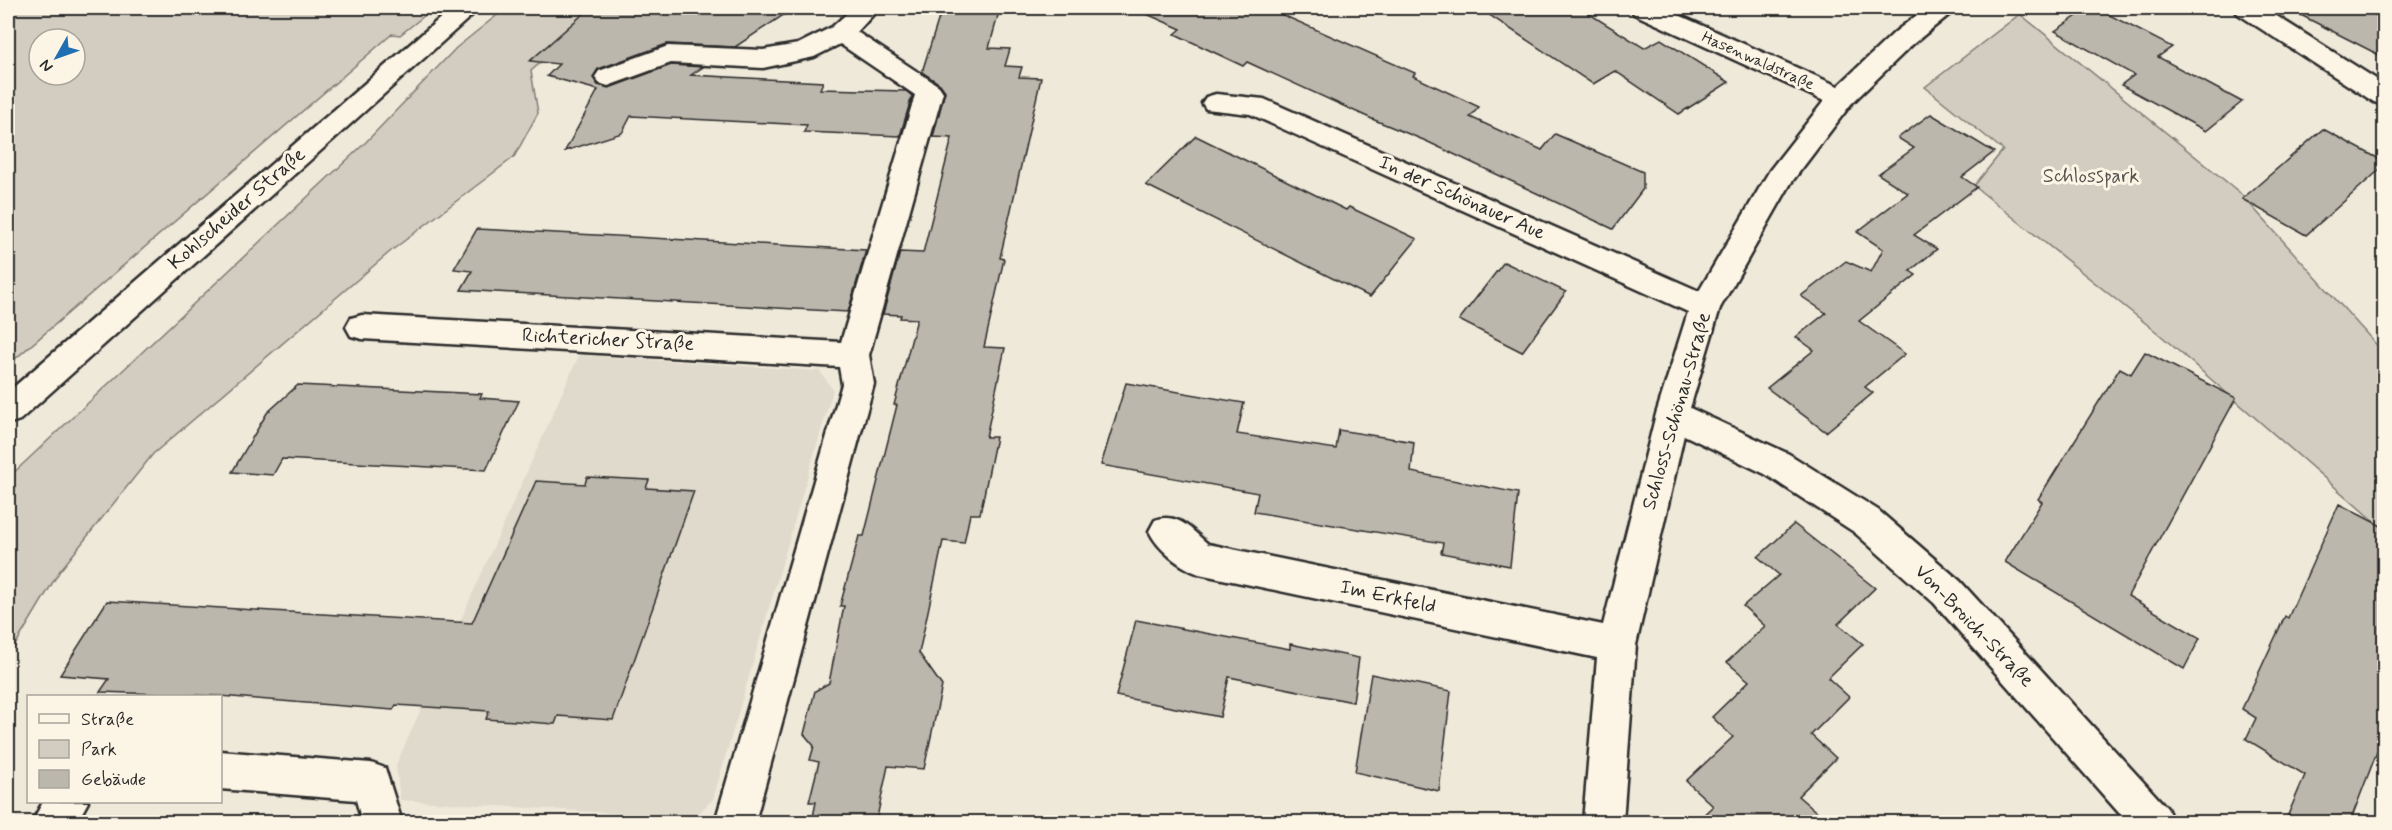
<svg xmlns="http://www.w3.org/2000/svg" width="2392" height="830" font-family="Mynerve,sans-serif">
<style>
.built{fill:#e0dacc}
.green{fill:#d2cdc0;stroke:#7e7c76;stroke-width:1.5;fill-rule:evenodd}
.building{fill:#bcb7ac;stroke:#2b2b2b;stroke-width:1.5}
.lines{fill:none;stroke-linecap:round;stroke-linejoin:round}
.street-casing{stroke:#2b2b2b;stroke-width:5}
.primary-casing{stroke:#2b2b2b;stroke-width:5}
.street{fill:#fcf5e5;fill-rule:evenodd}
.primary{fill:#fcf5e5;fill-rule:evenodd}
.labels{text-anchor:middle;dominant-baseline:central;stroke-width:6;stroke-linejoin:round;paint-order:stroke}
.far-street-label{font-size:16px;fill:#2b2b2b;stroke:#fcf5e5}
.park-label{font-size:20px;fill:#555450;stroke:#fcf5e5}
.street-label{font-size:20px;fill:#2b2b2b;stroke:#fcf5e5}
</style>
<rect width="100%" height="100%" fill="#efe9da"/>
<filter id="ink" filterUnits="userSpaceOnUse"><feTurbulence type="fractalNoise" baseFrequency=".0167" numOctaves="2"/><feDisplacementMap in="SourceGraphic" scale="12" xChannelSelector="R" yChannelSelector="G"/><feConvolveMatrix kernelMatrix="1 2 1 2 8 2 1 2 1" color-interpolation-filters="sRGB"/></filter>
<g filter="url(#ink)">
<path class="built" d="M579,355l241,16 13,19 -120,409 -19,19 -294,-18 -4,-35z"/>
<g class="green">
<path d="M8,8h426l-34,27 -8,-1 -384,331zM39,39h36v36h-36z"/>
<path d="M506,8h96l-71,63 7,42 -24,44 -123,94 -238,203 -94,118 -51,85v-179l357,-335 91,-95z"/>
<path d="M2020,14l219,178 145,161v177l-225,-196 -185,-148 29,-36 -78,-63z"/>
</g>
<g class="building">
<path d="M590,8h204l-59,39 -68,-3 -69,25 -5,9 5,7 11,3 62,-23 32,2 -12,8 132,7 -3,7 86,2 6,5 -12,40 -96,-4 3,-7 -176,-9 -9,17 -57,18 33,-61 -51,-14 12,-12 -29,-3z"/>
<path d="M942,8h58l-11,40 21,1 -5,17 17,1 -3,10 22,1 -41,180 4,1 -20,88 21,1 -19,89h10l-16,77h-10l-6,29 -21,-2 -24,112 23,33 -18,83 -36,-3 -12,56h-64l4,-20h-7l10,-40 -9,-2 4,-14 -10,-12 11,-43 14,-8 15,-77h-4l19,-70h5l33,-131h-3l23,-86 -17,-1 1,-3 -18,-1 17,-62 23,1 29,-115 -19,-1 12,-46 -5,-7 -18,-12z"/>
<path d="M1133,8h134l148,65 -2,3 66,31 -9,10 72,33 13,-16 88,38v17l-30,40 -187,-88 -54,-22 -125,-57 -4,4 -68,-32 6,-5z"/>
<path d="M1479,8h101l64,40 17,-9 68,43 -50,32 -64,-43 -22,13z"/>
<path d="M2089,8h7l76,39 -14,10 84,45 -36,29 -85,-46 13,-10 -79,-44z"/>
<path d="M2287,8h73l25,12v38z"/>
<path d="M1931,114l63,38 -32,25 15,10 -63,48 23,14 -27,22 6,4 -57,46 46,33 -40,33 8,6 -47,39 -59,-44 47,-38 -18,-13 30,-24 -25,-17 45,-35 25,11 12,-23 -26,-17 51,-39 -30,-19 36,-26 -16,-10z"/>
<path d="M2323,129l62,33v3l-79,70 -64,-36z"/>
<path d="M1196,136l150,74 3,-3 68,32 -47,58 -224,-112z"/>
<path d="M477,229l139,7 250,14 -18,62 -387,-22 11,-19 -18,-2z"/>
<path d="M1504,262l62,30 -44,60 -63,-32z"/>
<path d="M2145,352l91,46 -108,198 72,42 -16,31 -179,-107 37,-60 -4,-3 82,-131 11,6z"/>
<path d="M1126,383l118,20 -7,31 99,15 3,-19 75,12 -3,30 107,21 -8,73 -69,-13 2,-10 -189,-31 4,-19 -157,-28z"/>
<path d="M298,385l184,9 -2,4 39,3 -33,69 -204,-11 -9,16 -41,-3 35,-59z"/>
<path d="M587,477l62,3 -3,8 48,3 -81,229 -55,-4 -3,8 -69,-5 3,-8 -93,-6 -3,5 -173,-14 -120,-4 9,-13 -49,-4 47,-74 365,22 64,-142 49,3z"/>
<path d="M2339,504l46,24v203l-35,91h-65l20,-47 -59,-36 10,-21 -14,-9 43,-93 3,2z"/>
<path d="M1794,524l81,64 -37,36 25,20 -35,34 21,19 -38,38 25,23 -38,38 30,26h-132l17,-16 -27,-25 47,-44 -21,-20 37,-36 -22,-19 38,-36 -22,-20 36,-31 -21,-18z"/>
<path d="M1136,620l154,29v-5l69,14 -6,44 -124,-25 -9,40 -104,-21z"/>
<path d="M1371,674l80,17 -12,100 -84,-19z"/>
</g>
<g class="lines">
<g class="street-casing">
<g id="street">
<path d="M853,8h26l-22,24 82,54 4,6 -74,263 5,29 -119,438h-40l127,-438 -3,-17 -477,-28 -11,-3 -5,-9 5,-9 11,-3 479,27 74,-247 -75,-51 -26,13 -51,11 -92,-5 -63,23 -9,-3 -4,-6 4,-6 69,-25 95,4 35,-6 34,-17z"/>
<path d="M1631,8h32l175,78 57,-54 31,-24h27l-3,6 -37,30 -62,60 -60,79 -71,125 -30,100 99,46 89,56 82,71 207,227 6,14h-46l-193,-219 -80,-71 -89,-58 -81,-39 -48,210 -13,177h-40l14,-164 -398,-84c-19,-7 -41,-24 -50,-43l6,-11c24,-8 36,10 53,24l395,81 53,-211 32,-102 -438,-198 -44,-5 -4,-6 4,-6 10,-3 48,5 435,192 71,-121 54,-69 -190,-87z"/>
<path d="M2234,8h30l120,76v21l-10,-3 -136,-88z"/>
<path d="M220,751l151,12 14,5 17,54h-40l-6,-22 -136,-11z"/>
<path d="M43,802h45l-11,20h-45z"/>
</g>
</g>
<g class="primary-casing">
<path id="primary" d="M452,8h28l-460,412 -12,4v-32z"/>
</g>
<use href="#street" class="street"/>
<use href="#primary" class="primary"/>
</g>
</g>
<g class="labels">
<g class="far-street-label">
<text transform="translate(1758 61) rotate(24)">Hasenwaldstraße</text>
</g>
<g class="park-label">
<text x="2091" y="176">Schlosspark</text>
</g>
<g class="street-label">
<text transform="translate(1462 198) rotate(24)">In der Schönauer Aue</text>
<text transform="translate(237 209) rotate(-41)">Kohlscheider Straße</text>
<text transform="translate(608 340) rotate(3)">Richtericher Straße</text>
<text transform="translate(1677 411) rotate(-74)">Schloss-Schönau-Straße</text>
<text transform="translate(1388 597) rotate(12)">Im Erkfeld</text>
<text transform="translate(1974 626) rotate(46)">Von-Broich-Straße</text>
</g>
</g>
<rect width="2392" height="830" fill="none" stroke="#fcf5e5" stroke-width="30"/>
<rect x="15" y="15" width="2362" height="800" fill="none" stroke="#2b2b2b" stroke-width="2" filter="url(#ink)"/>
<rect x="27" y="695" width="195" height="108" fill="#fcf5e5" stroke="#a8a49b" stroke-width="1.5"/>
<rect x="39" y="714" width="30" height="9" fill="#fcf5e5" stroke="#a8a49b" stroke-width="1.5"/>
<text x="81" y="725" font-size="18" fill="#2b2b2b">Straße</text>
<rect x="39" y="740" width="30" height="18" fill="#d2cdc0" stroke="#a8a49b" stroke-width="1.5"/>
<text x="81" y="755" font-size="18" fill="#2b2b2b">Park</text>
<rect x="39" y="770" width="30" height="18" fill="#bcb7ac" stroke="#a8a49b" stroke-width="1.5"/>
<text x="81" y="785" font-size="18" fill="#2b2b2b">Gebäude</text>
<g transform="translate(57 57) rotate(230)"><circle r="28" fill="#fcf5e5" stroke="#a8a49b" stroke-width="1.5"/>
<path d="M0-4.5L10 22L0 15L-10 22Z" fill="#1f6fb2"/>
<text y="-9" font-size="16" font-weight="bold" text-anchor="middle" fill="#2b2b2b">N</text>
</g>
</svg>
